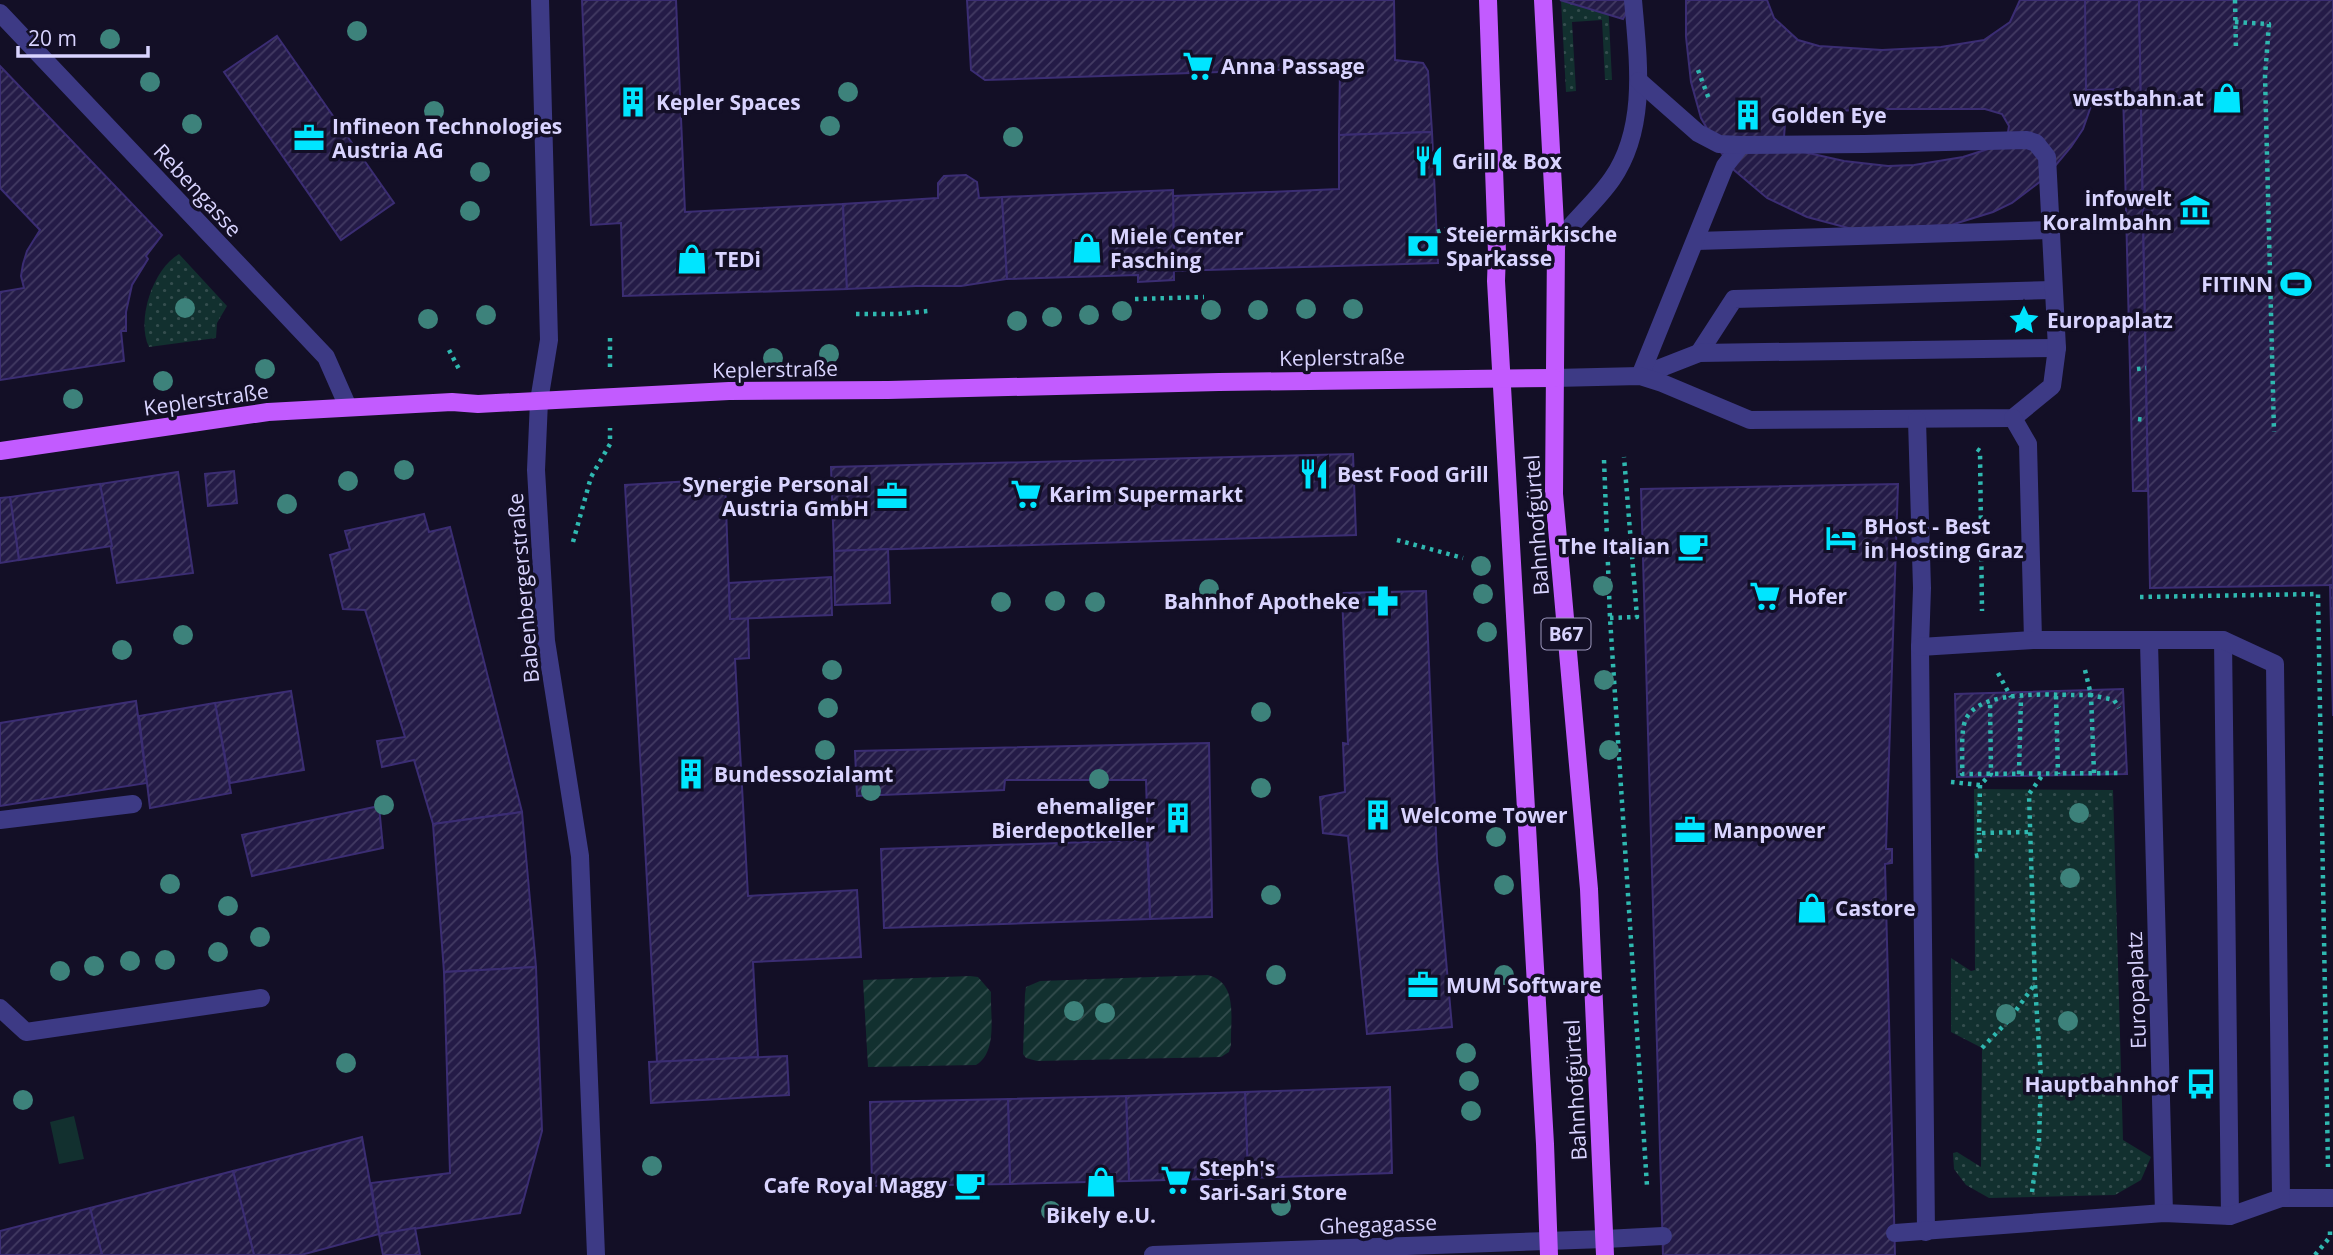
<svg xmlns="http://www.w3.org/2000/svg" width="2333" height="1255" font-family="'Open Sans',sans-serif">
<style>
.grass{fill:url(#grass-dots)}
.garden{fill:url(#garden-furrows)}
.pitch{fill:#12302f}
.building{fill:url(#building-hatch);stroke:#3b2d73;stroke-width:2;fill-rule:evenodd}
.lines{fill:none;stroke-linecap:round;stroke-linejoin:round}
.path{stroke:#2fb8b0;stroke-width:4.5;stroke-dasharray:3.5 5;stroke-linecap:butt}
.lane{stroke:#3d3a85;stroke-width:18}
.street{stroke:#3d3a85;stroke-width:18}
.primary{stroke:#c25bff;stroke-width:18}
.tree{fill:#3d827b}
.labels{text-anchor:middle;dominant-baseline:central;stroke-width:7;stroke-linejoin:round;paint-order:stroke}
.shield{fill:#130f26;stroke:#9e99be;stroke-width:2}
.shield-label{font-size:19px;font-weight:bold;fill:#d9d4ff}
.poi-label{font-size:21px;font-weight:bold;fill:#d9d4ff;stroke:#130f26;text-anchor:start}
.street-label{font-size:21px;fill:#d9d4ff;stroke:#130f26}
</style>
<defs>
<pattern id="grass-dots" width="8" height="8" patternUnits="userSpaceOnUse" patternTransform="scale(1.75)"><rect width="8" height="8" fill="#12302f"/><path d="M2 2h.1M6 6h.1" fill="none" stroke="#344d4e" stroke-width="1.8" stroke-linecap="round"/></pattern>
<pattern id="garden-furrows" width="10" height="10" patternUnits="userSpaceOnUse" patternTransform="scale(1.75)"><rect width="10" height="10" fill="#12302f"/><path d="M-1 1l2-2M0 10L10 0M9 11l2-2" fill="none" stroke="#344d4e"/></pattern>
<pattern id="building-hatch" width="6" height="6" patternUnits="userSpaceOnUse" patternTransform="scale(1.75)"><rect width="6" height="6" fill="#241b47"/><path d="M-1 1l2-2M0 6l6-6M5 7l2-2" fill="none" stroke="#433b63"/></pattern>
</defs>
<rect width="100%" height="100%" fill="#130f26"/>
<g class="grass">
<path d="M1561,0h47l4,80h-7l-3,-60 -30,2 4,69 -10,1z"/>
<path d="M179,254l48,52 -10,17 -1,15 -67,9c-13,-27 4,-78 30,-93z"/>
<path d="M1974,789l139,1 10,350 28,17 -10,23 -26,15 -126,3 -23,-13 -12,-16 -1,-16 4,-1 24,15 1,-119 -31,-16v-74l20,13 4,-1z"/>
</g>
<g class="garden">
<path d="M1208,975c31,8 22,45 23,70l-2,7 -8,5 -184,4 -11,-3 -3,-4 2,-60 1,-7 14,-6z"/>
<path d="M970,976l8,1 13,15c-1,23 7,60 -15,73l-108,2 -5,-87z"/>
</g>
<path class="pitch" d="M74,1116l10,43 -25,5 -9,-42z"/>
<g class="building">
<path d="M582,0h94l9,212 158,-8 4,85 -224,7 -2,-73 -30,2z"/>
<path d="M967,0h427l1,60 28,3 5,8 4,61 -93,3 1,-67 -355,12 -14,-10z"/>
<path d="M1560,0h73l-10,19z"/>
<path d="M1686,0h81l7,18 24,22 21,6 63,4 59,-3 43,-7 26,-18 10,-22h82l1,37 -4,46 -16,46 -12,18 -26,31 -33,25 -19,9 -42,13 -99,4 -45,-12 -40,-19 -33,-28 -14,-19 -19,-33 -10,-36 -5,-45zM1875,109h110l17,5 7,12 -1,6 -20,17 -25,8 -49,8 -26,1 -44,-5 -40,-9 -20,-15 1,-13 8,-8 7,-3z"/>
<path d="M2085,0h54l9,491h-15l-10,-402 -37,1z"/>
<path d="M2139,0h194v585l-183,3z"/>
<path d="M277,36l117,167 -53,37 -117,-168z"/>
<path d="M0,66l162,169 -16,21 2,3 -16,26 -6,27v19h-5l3,30 -124,19v-88l24,-4 -3,-12 2,-12 4,-13 13,-21 -40,-42z"/>
<path d="M1432,132l6,131 -264,8 -1,-75 166,-7v-54z"/>
<path d="M966,175l11,7 2,16 23,-1 5,82 -46,7h-45l-69,3 -4,-85 95,-6v-15l6,-7z"/>
<path d="M1173,190l1,90 -36,2v-7l-131,4 -5,-82z"/>
<path d="M1353,454l3,81 -522,16 -3,-84z"/>
<path d="M234,471l3,32 -29,3 -3,-32z"/>
<path d="M178,472l15,101 -76,10 -17,-99z"/>
<path d="M725,479l5,140 18,-1 1,40 -14,1 13,237 109,-6 4,67 -108,5 5,95 -101,5 -32,-577z"/>
<path d="M100,484l12,62 -93,14 -9,-63z"/>
<path d="M1898,484l-12,365h6v14l-7,1 10,391h-232l-22,-766z"/>
<path d="M10,497l9,63 -19,3v-65z"/>
<path d="M424,514l5,18 21,-5 72,285 -89,12 -19,-64 -32,7 -5,-26 28,-4 -40,-127 -22,-1 -13,-54 20,-6 -5,-18z"/>
<path d="M888,549l2,54 -55,2 -1,-54z"/>
<path d="M831,577l1,38 -102,4 -1,-36z"/>
<path d="M2330,585h3v131z"/>
<path d="M1426,591l11,267 15,169 -85,7 -19,-198 -25,-3 -3,-36 25,-5 -2,-49 5,1 -6,-151z"/>
<path d="M2123,689l4,85 -170,3 -2,-83z"/>
<path d="M291,691l13,79 -74,13 -15,-80z"/>
<path d="M136,701l11,82 -147,23v-83z"/>
<path d="M215,703l16,90 -81,15 -11,-92z"/>
<path d="M1209,743l3,174 -62,2 -4,-139h-141l-1,10 -147,6 -2,-45z"/>
<path d="M379,806l4,42 -131,28 -10,-41z"/>
<path d="M522,812l14,155 -92,5 -11,-148z"/>
<path d="M1147,840l3,79 -266,9 -3,-79z"/>
<path d="M536,967l6,164 -22,82 -141,21 -8,-51 79,-10 -6,-201z"/>
<path d="M787,1056l2,39 -138,8 -2,-41z"/>
<path d="M1390,1087l2,86 -144,5 -3,-86z"/>
<path d="M1245,1092l3,86 -119,3 -3,-85z"/>
<path d="M1126,1096l3,85 -119,3 -2,-85z"/>
<path d="M1008,1099l2,85 -138,2 -2,-84z"/>
<path d="M362,1137l17,97 -78,21h-47l-21,-84z"/>
<path d="M233,1171l21,84h-152l-12,-47z"/>
<path d="M90,1208l12,47h-102v-24z"/>
<path d="M415,1228l5,27h-37l-4,-21z"/>
</g>
<g class="lines">
<g class="path">
<path d="M2235,0l1,51"/>
<path d="M2235,22l34,2 -4,52 9,356"/>
<path d="M1698,70l11,29"/>
<path d="M1437,232l9,-3"/>
<path d="M1135,299l69,-2"/>
<path d="M856,314h42l30,-3"/>
<path d="M449,350l11,21"/>
<path d="M610,367v-32"/>
<path d="M2137,369l9,-1"/>
<path d="M2138,419l8,1"/>
<path d="M1977,449l3,2 2,160"/>
<path d="M1604,460l6,158 37,568"/>
<path d="M1397,540l66,18"/>
<path d="M573,542l18,-65 19,-33v-16"/>
<path d="M2140,597l178,-3 10,573"/>
<path d="M1610,618l27,-1 -13,-160"/>
<path d="M2085,670l6,25c-32,1 -110,-8 -125,24 -6,11 -3,42 -4,55l159,-1"/>
<path d="M1998,673l13,24"/>
<path d="M2056,696l2,78"/>
<path d="M2094,773l-3,-78 23,5 5,8"/>
<path d="M2019,774l2,-77"/>
<path d="M1951,782l29,3 11,-11 -1,-73"/>
<path d="M1980,785l-1,48 52,-1"/>
<path d="M1975,856l5,-1 -1,-22"/>
<path d="M1982,1048l27,-28 26,-36"/>
<path d="M2032,1192l7,-52 2,-62 -6,-94 -6,-190 15,-21"/>
<path d="M2315,1255l15,-18v-9"/>
</g>
<g class="lane">
<path d="M1696,241l356,-11"/>
<path d="M1556,244c17,-23 40,-42 56,-65 36,-52 26,-120 21,-179"/>
<path d="M1699,353l35,-54 319,-9"/>
<path d="M1640,376l59,-23 358,-5"/>
<path d="M1640,376l85,-210 16,-21"/>
<path d="M1554,378l86,-2 22,7 88,37 263,-2 39,-32 5,-38 -10,-191 -11,-14 -9,-3 -163,4 -123,1 -22,-1 -21,-11 -59,-52"/>
<path d="M2013,418l15,26 5,196"/>
<path d="M1917,420l5,168 -2,59 6,585"/>
<path d="M2223,640l7,576"/>
<path d="M2149,642l15,571"/>
<path d="M0,820l133,-16"/>
<path d="M0,1008l26,24 235,-34"/>
<path d="M2281,1198h52"/>
<path d="M1895,1233l269,-20 66,3 51,-18 -6,-534 -52,-24h-190l-113,7"/>
<path d="M1605,1239l58,-3"/>
</g>
<g class="street">
<path d="M540,0l9,340 -10,61 -3,69 10,171 34,215 16,399"/>
<path d="M0,13l326,344 22,50"/>
<path d="M1153,1255l452,-16"/>
</g>
<g class="primary">
<path d="M1488,0l9,253 -1,28 49,863 4,111"/>
<path d="M1543,0l13,244 -2,250 35,395 16,366"/>
<path d="M0,451l268,-39 184,-10 26,2 251,-13 159,-1 331,-8 335,-4"/>
</g>
</g>
<g class="tree">
<circle cx="357" cy="31" r="10"/>
<circle cx="110" cy="39" r="10"/>
<circle cx="150" cy="82" r="10"/>
<circle cx="848" cy="92" r="10"/>
<circle cx="434" cy="111" r="10"/>
<circle cx="192" cy="124" r="10"/>
<circle cx="830" cy="126" r="10"/>
<circle cx="1013" cy="137" r="10"/>
<circle cx="480" cy="172" r="10"/>
<circle cx="470" cy="211" r="10"/>
<circle cx="185" cy="308" r="10"/>
<circle cx="1306" cy="309" r="10"/>
<circle cx="1353" cy="309" r="10"/>
<circle cx="1211" cy="310" r="10"/>
<circle cx="1258" cy="310" r="10"/>
<circle cx="1122" cy="311" r="10"/>
<circle cx="486" cy="315" r="10"/>
<circle cx="1089" cy="315" r="10"/>
<circle cx="1052" cy="317" r="10"/>
<circle cx="428" cy="319" r="10"/>
<circle cx="1017" cy="321" r="10"/>
<circle cx="829" cy="354" r="10"/>
<circle cx="773" cy="358" r="10"/>
<circle cx="265" cy="369" r="10"/>
<circle cx="163" cy="381" r="10"/>
<circle cx="73" cy="399" r="10"/>
<circle cx="404" cy="470" r="10"/>
<circle cx="348" cy="481" r="10"/>
<circle cx="287" cy="504" r="10"/>
<circle cx="1481" cy="566" r="10"/>
<circle cx="1603" cy="586" r="10"/>
<circle cx="1209" cy="589" r="10"/>
<circle cx="1483" cy="594" r="10"/>
<circle cx="1055" cy="601" r="10"/>
<circle cx="1001" cy="602" r="10"/>
<circle cx="1095" cy="602" r="10"/>
<circle cx="1487" cy="632" r="10"/>
<circle cx="183" cy="635" r="10"/>
<circle cx="122" cy="650" r="10"/>
<circle cx="832" cy="670" r="10"/>
<circle cx="1604" cy="680" r="10"/>
<circle cx="828" cy="708" r="10"/>
<circle cx="1261" cy="712" r="10"/>
<circle cx="825" cy="750" r="10"/>
<circle cx="1609" cy="750" r="10"/>
<circle cx="1099" cy="779" r="10"/>
<circle cx="1261" cy="788" r="10"/>
<circle cx="871" cy="791" r="10"/>
<circle cx="384" cy="805" r="10"/>
<circle cx="2079" cy="813" r="10"/>
<circle cx="1496" cy="837" r="10"/>
<circle cx="2070" cy="878" r="10"/>
<circle cx="170" cy="884" r="10"/>
<circle cx="1504" cy="885" r="10"/>
<circle cx="1271" cy="895" r="10"/>
<circle cx="228" cy="906" r="10"/>
<circle cx="260" cy="937" r="10"/>
<circle cx="218" cy="952" r="10"/>
<circle cx="165" cy="960" r="10"/>
<circle cx="130" cy="961" r="10"/>
<circle cx="94" cy="966" r="10"/>
<circle cx="60" cy="971" r="10"/>
<circle cx="1276" cy="975" r="10"/>
<circle cx="1504" cy="975" r="10"/>
<circle cx="1074" cy="1011" r="10"/>
<circle cx="1105" cy="1013" r="10"/>
<circle cx="2006" cy="1014" r="10"/>
<circle cx="2068" cy="1021" r="10"/>
<circle cx="1466" cy="1053" r="10"/>
<circle cx="346" cy="1063" r="10"/>
<circle cx="1469" cy="1081" r="10"/>
<circle cx="23" cy="1100" r="10"/>
<circle cx="1471" cy="1111" r="10"/>
<circle cx="652" cy="1166" r="10"/>
<circle cx="1281" cy="1206" r="10"/>
<circle cx="1051" cy="1211" r="10"/>
</g>
<defs>
<g id="supermarket-bare" transform="scale(2.415)"><path d="M-6-5.5h2.5l.6 2H6L4.5 2H-2.5L-4.4-4H-6ZM-1.5 3.2a1.3 1.3 0 1 0 .1 0ZM3 3.2a1.3 1.3 0 1 0 .1 0Z" fill="#00e5ff" stroke="#130f26" stroke-width="2.5" paint-order="stroke"/></g>
<g id="shop-bare" transform="scale(2.415)"><path d="M-5-2.5h2.3a2.7 3.5 0 0 1 5.4 0H5L5.5 6h-11ZM-1.5-2.5h3a1.5 2.3 0 0 0-3 0Z" fill="#00e5ff" stroke="#130f26" stroke-width="2.5" paint-order="stroke"/></g>
<g id="building-bare" transform="scale(2.415)"><path d="M-4-6H4V6H1V3H-1V6H-4ZM-2.5-4.3h1.7v1.8h-1.7ZM.8-4.3h1.7v1.8H.8ZM-2.5-1h1.7V.8h-1.7ZM.8-1h1.7V.8H.8Z" fill="#00e5ff" stroke="#130f26" stroke-width="2.5" paint-order="stroke"/></g>
<g id="office-bare" transform="scale(2.415)"><path d="M-6-3h4V-5.5h4V-3h4V5H-6ZM-1-4.5V-3h2v-1.5ZM-6 0V1H6V0Z" fill="#00e5ff" stroke="#130f26" stroke-width="2.5" paint-order="stroke"/></g>
<g id="restaurant-bare" transform="scale(2.415)"><path d="M-5-6h1v4h1v-4h1v4h1v-4h1v5L-1.5 .5V6h-2V.5L-5-1ZM5-6V6H3V1.5H1.5Q1.5-4 5-6Z" fill="#00e5ff" stroke="#130f26" stroke-width="2.5" paint-order="stroke"/></g>
<g id="museum-bare" transform="scale(2.415)"><path d="M0-6L6-3V-2H-6V-3ZM-5-1h2V3h-2ZM-1-1h2V3h-2ZM3-1h2V3H3ZM-6 4H6V6H-6Z" fill="#00e5ff" stroke="#130f26" stroke-width="2.5" paint-order="stroke"/></g>
<g id="bank-bare" transform="scale(2.415)"><path d="M-6-4H6V4H-6ZM0-2.3a2.3 2.3 0 1 0 0 4.6a2.3 2.3 0 1 0 0-4.6Z" fill="#00e5ff" stroke="#130f26" stroke-width="2.5" paint-order="stroke"/></g>
<g id="stadium-bare" transform="scale(2.415)"><path d="M0-5a6.5 5 0 1 0 0 10a6.5 5 0 1 0 0-10ZM-3.5-1.8h7v3.6h-7Z" fill="#00e5ff" stroke="#130f26" stroke-width="2.5" paint-order="stroke"/></g>
<g id="sight-bare" transform="scale(2.415)"><path d="M0-6L1.8-2.2L6-1.7L2.9 1.2L3.7 5.4L0 3.3L-3.7 5.4L-2.9 1.2L-6-1.7L-1.8-2.2Z" fill="#00e5ff" stroke="#130f26" stroke-width="2.5" paint-order="stroke"/></g>
<g id="hotel-bare" transform="scale(2.415)"><path d="M-6-4.5h1.5V1H6V5H4.5V3h-9V5H-6ZM-4 0a1.8 1.8 0 1 1 3.6 0ZM.5 0V-2.5h3Q6-2.5 6 0Z" fill="#00e5ff" stroke="#130f26" stroke-width="2.5" paint-order="stroke"/></g>
<g id="cafe-bare" transform="scale(2.415)"><path d="M-5.5-4.5H6V0H3Q3 3.5 0 3.5H-2.5Q-5.5 3.5-5.5 0ZM3-3.2v2h1.7v-2ZM-6 4.5H4V6H-6Z" fill="#00e5ff" stroke="#130f26" stroke-width="2.5" paint-order="stroke"/></g>
<g id="pharmacy-bare" transform="scale(2.415)"><path d="M-2-6h4v4h4v4h-4v4h-4v-4h-4v-4h4Z" fill="#00e5ff" stroke="#130f26" stroke-width="2.5" paint-order="stroke"/></g>
<g id="bus-bare" transform="scale(2.415)"><path d="M-5-6H5V4H4V6H2V4H-2V6H-4V4H-5ZM-3.5-4V0h7V-4ZM-3.5 1.2v1.5H-2V1.2ZM2 1.2v1.5H3.5V1.2Z" fill="#00e5ff" stroke="#130f26" stroke-width="2.5" paint-order="stroke"/></g>
</defs>
<g fill-rule="evenodd">
<use href="#supermarket-bare" x="1198" y="66"/>
<use href="#shop-bare" x="2227" y="98"/>
<use href="#building-bare" x="633" y="102"/>
<use href="#building-bare" x="1748" y="115"/>
<use href="#office-bare" x="309" y="138"/>
<use href="#restaurant-bare" x="1429" y="161"/>
<use href="#museum-bare" x="2195" y="210"/>
<use href="#bank-bare" x="1423" y="246"/>
<use href="#shop-bare" x="1087" y="248"/>
<use href="#shop-bare" x="692" y="259"/>
<use href="#stadium-bare" x="2296" y="284"/>
<use href="#sight-bare" x="2024" y="320"/>
<use href="#restaurant-bare" x="1314" y="474"/>
<use href="#supermarket-bare" x="1026" y="494"/>
<use href="#office-bare" x="892" y="496"/>
<use href="#hotel-bare" x="1841" y="538"/>
<use href="#cafe-bare" x="1693" y="546"/>
<use href="#supermarket-bare" x="1765" y="596"/>
<use href="#pharmacy-bare" x="1383" y="601"/>
<use href="#building-bare" x="691" y="774"/>
<use href="#building-bare" x="1378" y="815"/>
<use href="#building-bare" x="1178" y="818"/>
<use href="#office-bare" x="1690" y="830"/>
<use href="#shop-bare" x="1812" y="908"/>
<use href="#office-bare" x="1423" y="985"/>
<use href="#bus-bare" x="2201" y="1084"/>
<use href="#supermarket-bare" x="1176" y="1180"/>
<use href="#shop-bare" x="1101" y="1182"/>
<use href="#cafe-bare" x="970" y="1185"/>
</g>
<g class="labels">
<rect class="shield" x="1541.5" y="618.5" width="49" height="31" rx="5"/>
<g class="shield-label">
<text x="1566" y="634">B67</text>
</g>
<g class="poi-label">
<text x="1221" y="66">Anna Passage</text>
<text x="2204" y="98" text-anchor="end">westbahn.at</text>
<text x="656" y="102">Kepler Spaces</text>
<text x="1771" y="115">Golden Eye</text>
<text x="332" y="126">Infineon Technologies<tspan x="332" dy="24">Austria AG</tspan></text>
<text x="1452" y="161">Grill &amp; Box</text>
<text x="2172" y="198" text-anchor="end">infowelt<tspan x="2172" dy="24">Koralmbahn</tspan></text>
<text x="1446" y="234">Steiermärkische<tspan x="1446" dy="24">Sparkasse</tspan></text>
<text x="1110" y="236">Miele Center<tspan x="1110" dy="24">Fasching</tspan></text>
<text x="715" y="259">TEDi</text>
<text x="2273" y="284" text-anchor="end">FITINN</text>
<text x="2047" y="320">Europaplatz</text>
<text x="1337" y="474">Best Food Grill</text>
<text x="869" y="484" text-anchor="end">Synergie Personal<tspan x="869" dy="24">Austria GmbH</tspan></text>
<text x="1049" y="494">Karim Supermarkt</text>
<text x="1864" y="526">BHost - Best<tspan x="1864" dy="24">in Hosting Graz</tspan></text>
<text x="1670" y="546" text-anchor="end">The Italian</text>
<text x="1788" y="596">Hofer</text>
<text x="1360" y="601" text-anchor="end">Bahnhof Apotheke</text>
<text x="714" y="774">Bundessozialamt</text>
<text x="1155" y="806" text-anchor="end">ehemaliger<tspan x="1155" dy="24">Bierdepotkeller</tspan></text>
<text x="1401" y="815">Welcome Tower</text>
<text x="1713" y="830">Manpower</text>
<text x="1835" y="908">Castore</text>
<text x="1446" y="985">MUM Software</text>
<text x="2178" y="1084" text-anchor="end">Hauptbahnhof</text>
<text x="1199" y="1168">Steph's<tspan x="1199" dy="24">Sari-Sari Store</tspan></text>
<text x="947" y="1185" text-anchor="end">Cafe Royal Maggy</text>
<text x="1101" y="1215" text-anchor="middle">Bikely e.U.</text>
</g>
<g class="street-label">
<text transform="translate(198 190) rotate(47)">Rebengasse</text>
<text transform="translate(1342 357) rotate(-1)">Keplerstraße</text>
<text transform="translate(775 369) rotate(-1)">Keplerstraße</text>
<text transform="translate(206 399) rotate(-8)">Keplerstraße</text>
<text transform="translate(1536 525) rotate(-94)">Bahnhofgürtel</text>
<text transform="translate(523 588) rotate(-95)">Babenbergerstraße</text>
<text transform="translate(2136 990) rotate(-92)">Europaplatz</text>
<text transform="translate(1575 1090) rotate(-93)">Bahnhofgürtel</text>
<text transform="translate(1378 1224) rotate(-2)">Ghegagasse</text>
</g>
</g>
<path d="M18 46v10h130v-10" fill="none" stroke="#d9d4ff" stroke-width="3.5"/>
<text x="28" y="46" font-size="21" fill="#d9d4ff" stroke="#130f26" stroke-width="5" paint-order="stroke">20 m</text>
</svg>
